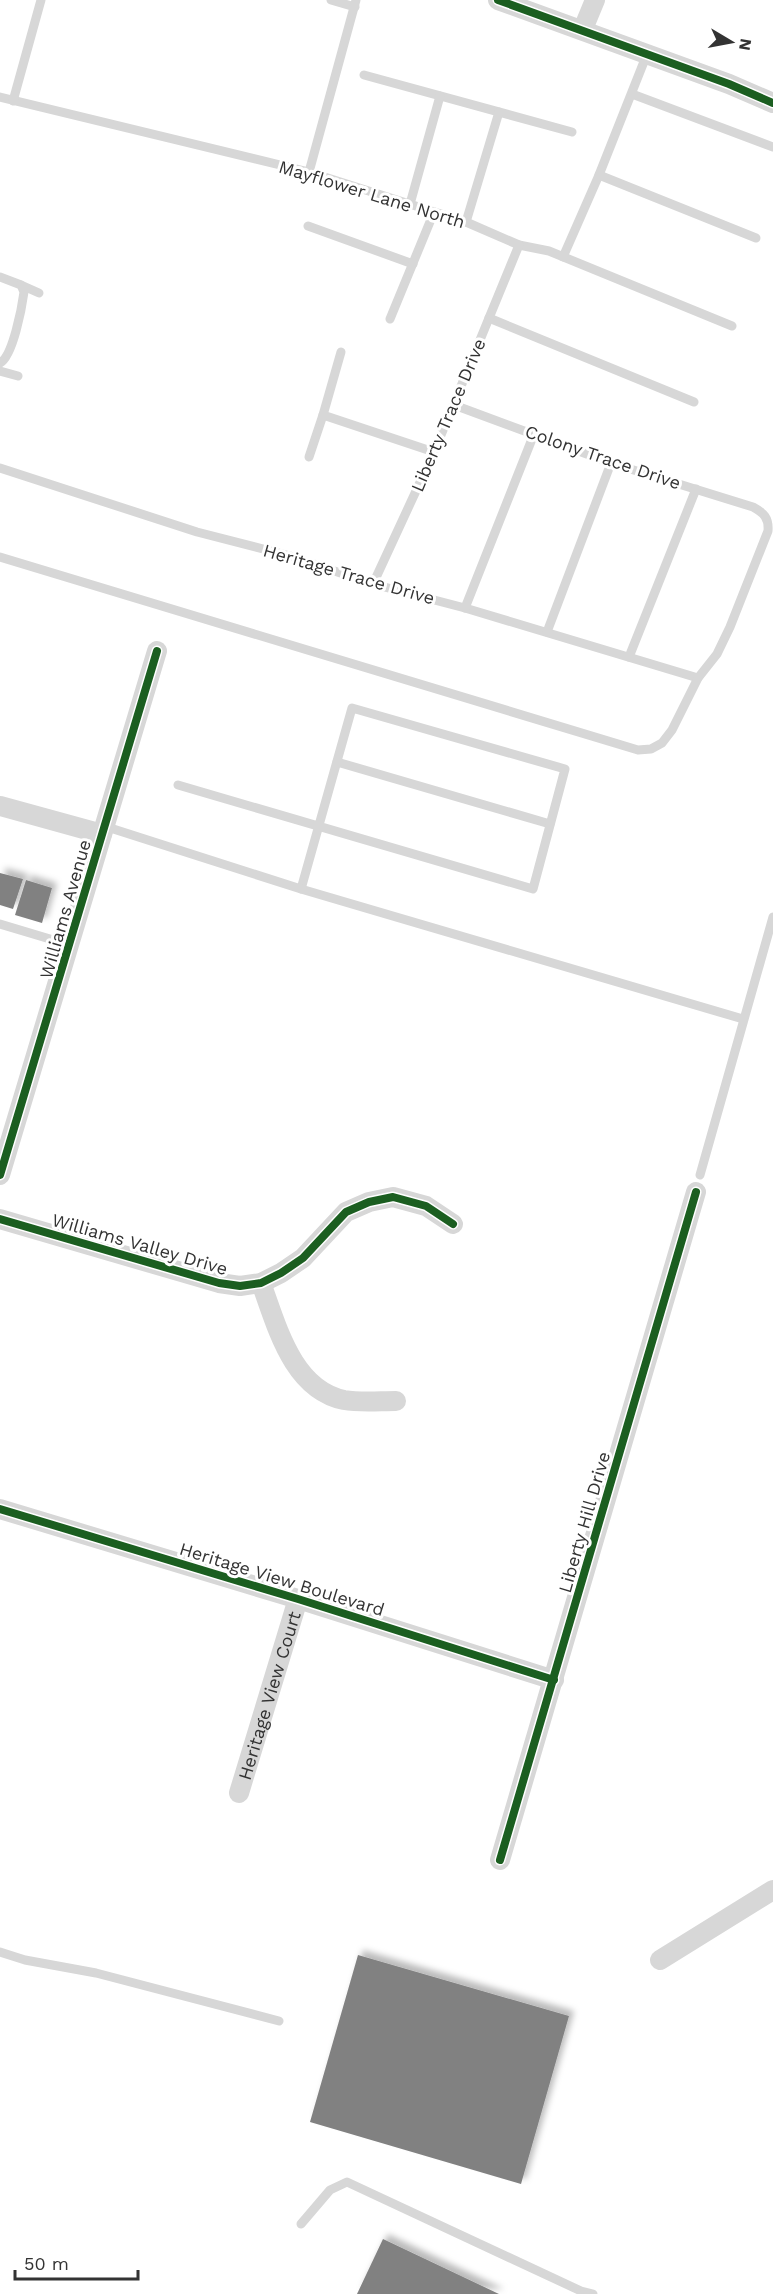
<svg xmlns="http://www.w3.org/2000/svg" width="773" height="2294" font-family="'Work Sans',sans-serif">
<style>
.building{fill:#818181;filter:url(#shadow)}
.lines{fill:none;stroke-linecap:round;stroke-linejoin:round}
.service{stroke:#d7d7d7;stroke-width:9}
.minor{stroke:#d7d7d7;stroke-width:20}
.cycleway-casing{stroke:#fff;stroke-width:11}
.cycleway{stroke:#1b5e20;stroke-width:8}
.labels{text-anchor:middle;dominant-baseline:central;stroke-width:6;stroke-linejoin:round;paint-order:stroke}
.street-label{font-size:18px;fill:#333;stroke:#fff}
</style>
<defs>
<filter id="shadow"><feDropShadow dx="5" dy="-5" stdDeviation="3" flood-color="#0004"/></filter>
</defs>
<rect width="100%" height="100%" fill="#fff"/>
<g class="building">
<path d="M0,873l23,6 -10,30 -13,-4z"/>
<path d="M26,880l26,8 -10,35 -27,-8z"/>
<path d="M358,1955l211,61 -48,168 -211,-62z"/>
<path d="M383,2239l116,55h-142z"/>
</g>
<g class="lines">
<g class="service">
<path d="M331,0l24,7"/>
<path d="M364,75l208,57"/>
<path d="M632,94l141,53"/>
<path d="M0,97l309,75 157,50 53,23 30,6 183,75"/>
<path d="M13,101l28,-101"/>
<path d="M309,172l47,-172"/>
<path d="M599,175l157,63"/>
<path d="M410,204l30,-108"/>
<path d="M466,222l33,-110"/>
<path d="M308,226l105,38"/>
<path d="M563,257l36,-82 48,-121"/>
<path d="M0,277l21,8 3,7c-2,15 -11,64 -24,71"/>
<path d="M21,285l18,8"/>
<path d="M489,318l205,84"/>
<path d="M390,319l44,-107"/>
<path d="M341,352l-18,63 111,37"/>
<path d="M0,371l18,5"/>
<path d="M309,457l14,-42"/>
<path d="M0,468l197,64 93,24 83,28 92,24 233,70"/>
<path d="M0,557l638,193 13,-1 11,-6 10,-13 26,-52 19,-24 13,-27 38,-96c1,-13 -4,-18 -15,-24l-142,-44 -157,-58"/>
<path d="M373,584l61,-132 85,-207"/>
<path d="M465,608l69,-174"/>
<path d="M547,632l64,-169"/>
<path d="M629,657l67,-168"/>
<path d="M337,762l213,62"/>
<path d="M178,785l355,104 32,-120 -213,-61 -51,181"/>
<path d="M104,826l197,63 442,130"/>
<path d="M0,924l70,21"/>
<path d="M700,1175l73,-258"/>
<path d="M0,1952l25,8 71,13 183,48"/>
<path d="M301,2224l29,-34 17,-8 234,109 12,3"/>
</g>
<g class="minor">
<path d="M498,0l231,84 44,19"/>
<path d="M583,29l12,-29"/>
<path d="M0,806l102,28"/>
<path d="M0,1175l157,-524"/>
<path d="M0,1219l219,64 21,3 21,-3 20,-10 22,-15 43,-46 23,-10 24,-5 33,9 27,18"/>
<path d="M261,1283c16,43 31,106 83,117 17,3 35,1 52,1"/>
<path d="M0,1509l298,90 256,81"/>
<path id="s1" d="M239,1793l59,-194"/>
<path d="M500,1860l196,-668"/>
<path d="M660,1960l113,-70"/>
</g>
<g class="cycleway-casing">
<g id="cycleway">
<path d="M498,0l231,84 44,19"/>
<path d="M0,1175l157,-524"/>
<path d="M0,1219l219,64 21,3 21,-3 20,-10 22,-15 43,-46 23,-10 24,-5 33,9 27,18"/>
<path d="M0,1509l298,90 256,81"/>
<path d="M500,1860l196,-668"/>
</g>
</g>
<use href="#cycleway" class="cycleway"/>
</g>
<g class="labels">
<g class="street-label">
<text transform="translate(372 194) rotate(17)">Mayflower Lane North</text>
<text transform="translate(448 415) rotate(-67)">Liberty Trace Drive</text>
<text transform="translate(603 457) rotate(19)">Colony Trace Drive</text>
<text transform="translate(349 574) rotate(16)">Heritage Trace Drive</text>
<text transform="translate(65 909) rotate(-74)">Williams Avenue</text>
<text transform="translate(140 1244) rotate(16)">Williams Valley Drive</text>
<text transform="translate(584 1522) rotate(-74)">Liberty Hill Drive</text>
<text transform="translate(282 1579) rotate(17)">Heritage View Boulevard</text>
<text stroke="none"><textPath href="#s1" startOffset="102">Heritage View Court</textPath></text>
</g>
</g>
<g transform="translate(731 42) rotate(100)" stroke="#ffffff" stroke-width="4.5" paint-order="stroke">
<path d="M0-4.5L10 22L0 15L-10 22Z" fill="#333333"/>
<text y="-9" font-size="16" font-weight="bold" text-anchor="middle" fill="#333333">N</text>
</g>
<path d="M15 2270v9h123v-9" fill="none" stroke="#333333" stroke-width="3"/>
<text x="24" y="2270" font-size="18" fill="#333333" stroke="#ffffff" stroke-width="4.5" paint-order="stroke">50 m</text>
</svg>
